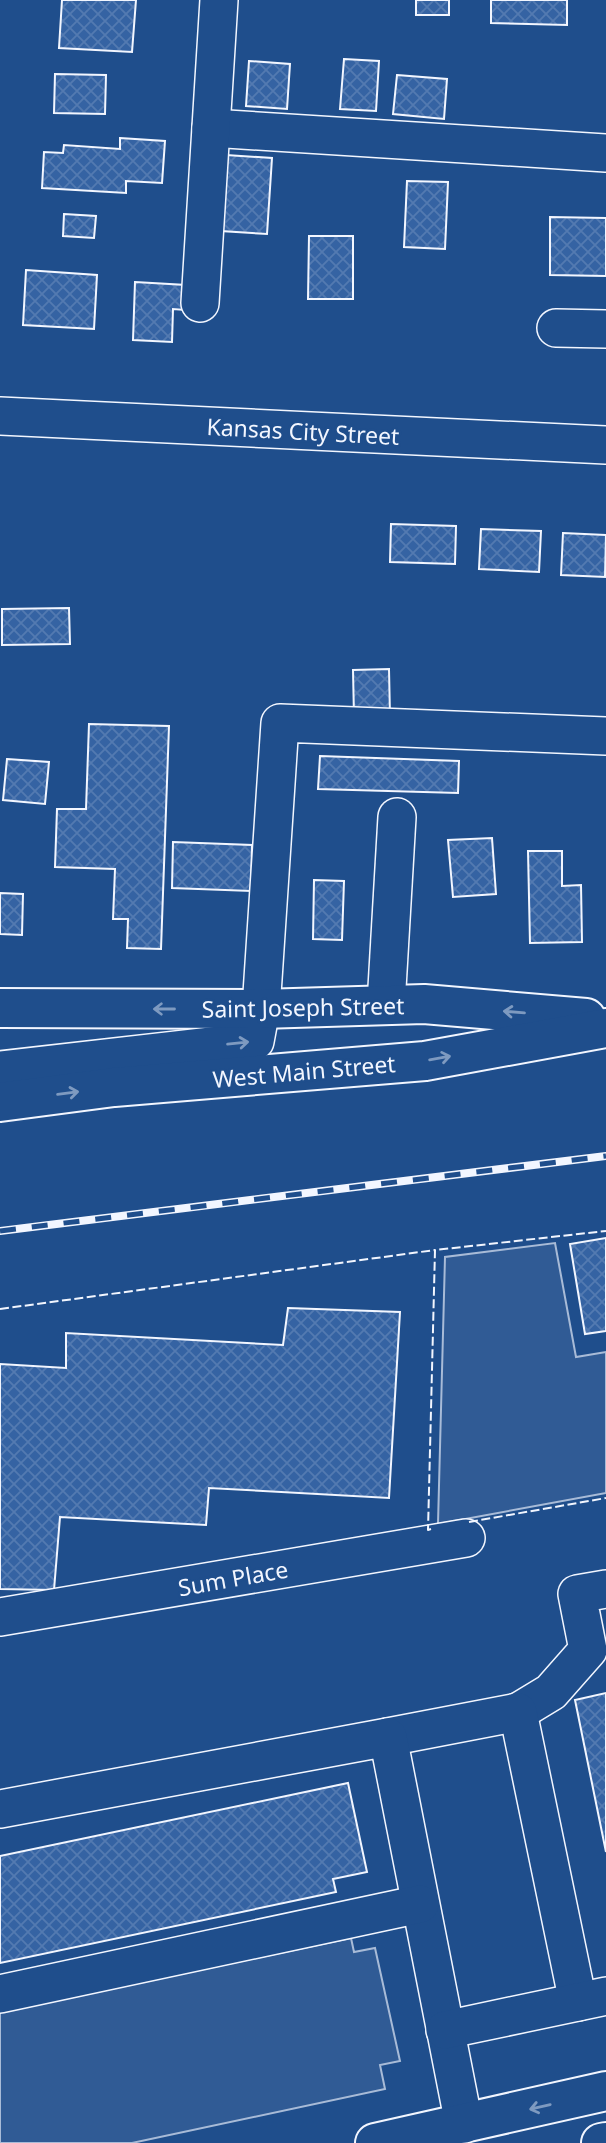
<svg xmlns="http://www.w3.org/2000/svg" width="606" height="2143" font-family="'Noto Sans',sans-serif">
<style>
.built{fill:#305b95;stroke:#a8bbd7;stroke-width:2}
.building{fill:url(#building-cross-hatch);stroke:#f2f6ff;stroke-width:2}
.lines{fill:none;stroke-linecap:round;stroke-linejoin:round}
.minor-casing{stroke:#f2f6ff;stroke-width:40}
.major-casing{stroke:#f2f6ff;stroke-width:42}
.minor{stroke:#1f4e8c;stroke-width:37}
.major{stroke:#1f4e8c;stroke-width:38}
.rail-casing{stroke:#f2f6ff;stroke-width:8}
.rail{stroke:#1f4e8c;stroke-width:5;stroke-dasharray:16;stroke-linecap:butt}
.fence{stroke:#f2f6ff;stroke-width:2;stroke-dasharray:9 3.5;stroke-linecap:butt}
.oneway{stroke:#7e9ac0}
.labels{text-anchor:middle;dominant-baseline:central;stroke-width:5;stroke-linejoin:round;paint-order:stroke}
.street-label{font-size:23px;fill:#f2f6ff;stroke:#1f4e8c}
</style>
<defs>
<pattern id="building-cross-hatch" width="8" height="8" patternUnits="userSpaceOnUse" patternTransform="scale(1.75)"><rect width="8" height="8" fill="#3563a3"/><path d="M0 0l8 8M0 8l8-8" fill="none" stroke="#537ab1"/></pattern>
</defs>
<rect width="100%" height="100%" fill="#1f4e8c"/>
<g class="built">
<path d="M555,1243l21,114 30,-5v141l-168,31 7,-267z"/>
<path d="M351,1938l3,14 21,-4 25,113 -20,4 5,24 -253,54h-132v-131z"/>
</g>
<g class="building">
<path d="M62,0h74l-4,52 -73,-4z"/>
<rect x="416" y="0" width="33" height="15"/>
<path d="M491,0h76v25l-76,-2z"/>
<path d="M344,59l35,2 -3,50 -36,-2z"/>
<path d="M249,61l41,3 -3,45 -41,-3z"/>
<path d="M55,74l51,1 -1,39 -51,-1z"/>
<path d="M397,75l50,4 -3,40 -51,-5z"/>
<path d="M120,138l45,3 -3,42 -36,-2v12l-84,-5 2,-36 19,1 1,-8 56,4z"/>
<path d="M226,155l46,3 -5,76 -46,-3z"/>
<path d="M407,181l41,1 -3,67 -41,-2z"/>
<path d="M64,214l32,2 -2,22 -31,-2z"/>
<path d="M550,217l56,1v58l-56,-1z"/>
<path d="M309,236h44v63h-45z"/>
<path d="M26,270l71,5 -3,54 -71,-4z"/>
<path d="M135,282l51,3 -1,25 -12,-1 -1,33 -39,-2z"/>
<path d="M391,524l65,2 -1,38 -65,-2z"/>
<path d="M481,529l60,2 -2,41 -60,-3z"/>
<path d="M563,533l43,2 -1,42 -44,-2z"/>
<path d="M69,608l1,36 -68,1v-36z"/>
<path d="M389,669l1,47 -36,1 -1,-47z"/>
<path d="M89,724l80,2 -8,223 -34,-1 1,-29h-15l2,-50 -60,-2 2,-58h29z"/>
<path d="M320,756l139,5 -1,32 -140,-4z"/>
<path d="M7,759l42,3 -4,42 -42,-4z"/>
<path d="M492,838l4,56 -43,3 -5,-57z"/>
<path d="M173,842l79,3 -1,46 -79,-3z"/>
<path d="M528,851h34v35l19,-1 1,57 -52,1z"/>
<path d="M314,880l30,1 -2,59 -29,-1z"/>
<path d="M0,893l23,1 -1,41 -22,-1z"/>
<path d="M606,1238v93l-21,3 -15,-90z"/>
<path d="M288,1308l112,4 -11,186 -180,-10 -3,37 -146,-8 -6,73 -54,-1v-225l66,4v-35l217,12z"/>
<path d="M606,1693v159l-31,-152z"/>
<path d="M348,1783l19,89 -34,7 3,13 -336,71v-107z"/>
</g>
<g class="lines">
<g class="minor-casing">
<g id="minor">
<path d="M211,128l395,25"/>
<path d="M200,303l19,-303"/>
<path d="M556,328l50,1"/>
<path d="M0,416l606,29"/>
<path d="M386,1005l11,-188"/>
<path d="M0,1070l255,-29 6,-32 19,-286 326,13"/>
<path d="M0,1617l466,-79"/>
<path d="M518,1712l33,-20 37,-42 -11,-56 29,-5"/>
<path d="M388,1737l130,-25 60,290"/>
<path d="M0,1809l388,-72 76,387"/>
<path d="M0,1994l420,-90"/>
<path d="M445,2030l161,-34"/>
</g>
</g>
<g class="major-casing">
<g id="major">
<path d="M0,1008l261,1 163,-5 162,14"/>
<path d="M0,1102l114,-15 311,-26 181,-33"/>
<path d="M375,2143l231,-52"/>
<path d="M601,2143l5,-1"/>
</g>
</g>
<use href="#minor" class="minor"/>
<use href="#major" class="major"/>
<g class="rail-casing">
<path id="rail" d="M0,1231l606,-75"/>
</g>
<use href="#rail" class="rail"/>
<g class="fence">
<path d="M0,1309l435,-59"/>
<path d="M469,1522l137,-24"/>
<path d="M431,1529l-3,1 7,-280 171,-19"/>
</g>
</g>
<defs><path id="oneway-shaft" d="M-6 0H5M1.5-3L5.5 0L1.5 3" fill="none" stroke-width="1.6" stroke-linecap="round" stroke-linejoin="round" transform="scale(1.75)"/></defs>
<g class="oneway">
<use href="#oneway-shaft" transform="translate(164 1009) rotate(-180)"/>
<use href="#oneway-shaft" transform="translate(514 1012) rotate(-175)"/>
<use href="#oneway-shaft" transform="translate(238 1043) rotate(-6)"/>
<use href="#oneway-shaft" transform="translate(440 1058) rotate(-10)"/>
<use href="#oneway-shaft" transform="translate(68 1093) rotate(-7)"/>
<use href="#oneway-shaft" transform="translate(540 2107) rotate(167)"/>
</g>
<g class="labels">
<g class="street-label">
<text transform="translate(303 431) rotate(3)">Kansas City Street</text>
<text transform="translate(303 1007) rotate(-1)">Saint Joseph Street</text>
<text transform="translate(304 1071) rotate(-5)">West Main Street</text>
<text transform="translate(233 1578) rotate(-10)">Sum Place</text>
</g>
</g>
</svg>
